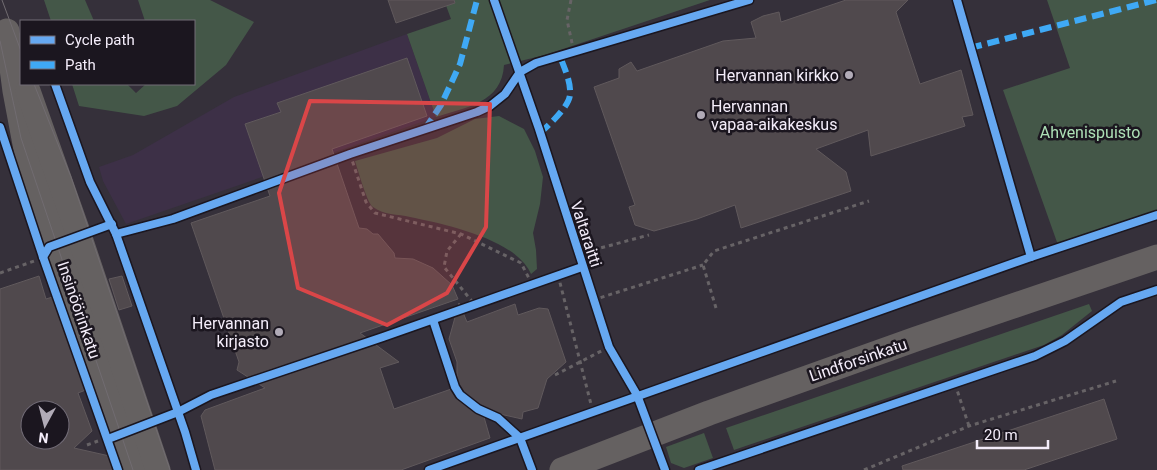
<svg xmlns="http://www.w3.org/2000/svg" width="1157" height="470" font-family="Roboto,sans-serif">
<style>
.built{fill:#3d3047}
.green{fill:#445748}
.building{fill:#50494d;stroke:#60595c;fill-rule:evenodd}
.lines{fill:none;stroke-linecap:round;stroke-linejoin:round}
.path{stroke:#676366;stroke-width:3;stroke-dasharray:4 4;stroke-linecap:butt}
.minor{stroke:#656161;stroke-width:25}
.tram{stroke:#716c71;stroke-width:1}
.quiet{stroke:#3fa9f5;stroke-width:6;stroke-dasharray:12 6;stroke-linecap:butt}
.cycleway-casing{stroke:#1b161f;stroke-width:11}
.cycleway{stroke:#66a8f1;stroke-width:8}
.marked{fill:#da4648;fill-opacity:0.2;stroke:#da4648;stroke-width:4;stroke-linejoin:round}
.poi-dot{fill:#b1abb7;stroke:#1b161f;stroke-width:2}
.labels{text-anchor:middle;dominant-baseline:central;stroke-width:5;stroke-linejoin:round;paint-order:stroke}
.poi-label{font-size:16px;fill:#f4edfa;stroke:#1b161f;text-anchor:end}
.park-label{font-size:16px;fill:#ade0b6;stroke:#1b161f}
.street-label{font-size:16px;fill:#f4edfa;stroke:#1b161f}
</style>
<rect width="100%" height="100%" fill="#35303a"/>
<path class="built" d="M407,34l29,83 -310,107 -23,-43 -4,-14 34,-12 101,-58z"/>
<g class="green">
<path d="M44,0h41l9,21h-43z"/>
<path d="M138,0h72l44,22 -28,43 -49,41 -33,10 -65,-10 -7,-22h55l9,9 10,-9h48v-63h-49z"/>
<path d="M444,0h266l-165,55 -41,10c-2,38 -38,42 -68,52l-29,-83 44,-15z"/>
<path d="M1047,0h110v212l-99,33 -55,-155 67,-22z"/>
<path d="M499,116l25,13 11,22 8,26 -3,27 -7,29 3,17 1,19 -6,5c-15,-35 -87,-50 -121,-57 -12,-3 -27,-2 -37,-10 -6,-4 -15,-37 -18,-46l82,-23 38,-19z"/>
<path d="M1089,304l3,7 -30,24 -18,10 -310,105 -8,-22z"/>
<path d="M704,433l9,25 -29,10 -13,-5 -5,-16z"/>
</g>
<g class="building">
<path d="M388,0h66l1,3 -59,20z"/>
<path d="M846,0h62l-12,12 24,72 41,-14 12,45 -11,2 3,9 -94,30 -3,-26 -52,19 30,23 5,19 -110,37 -6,-23 -38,14 -43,12 -19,-6 -6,-18 6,-2 -41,-118 25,-9v-9l12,-7 6,9 86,-30 33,-3 -5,-16 12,-6 16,-4 2,10z"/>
<path d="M407,58l20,58 -95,33 27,79 8,1 6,5h5l16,19 1,5 18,1 20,9 19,17 6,14 -98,34 39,29 -19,6 14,41 63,-22v-25l-8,-23 10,-36 8,19 48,-18 3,11 21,-7 9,1 18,53 -19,17 -9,29 -15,4 -1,7 -40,-9 8,28 -89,32h-186l-14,-54 4,-6 60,-22 -28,-18 2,-8 -48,-139 79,-27 -25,-72 36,-12 -4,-9z"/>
<path d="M39,276l7,23 13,-4 32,93 -13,5 14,38 -18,17 40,9 5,13h-119v-181zM30,410h30v30h-30z"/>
<path d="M122,276l10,30 -13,4 -10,-31z"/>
<path d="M1104,399l13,40 -93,31h-121l-1,-4z"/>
</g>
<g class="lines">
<g class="path">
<path d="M571,0l-4,20 7,32"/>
<path d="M350,154l16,48 9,11 86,21 60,29 11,21"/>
<path d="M461,234l-14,17 -3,16 31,38"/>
<path d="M578,254l71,-19"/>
<path d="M0,273l37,-13"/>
<path d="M558,275l35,137"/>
<path d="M593,300l110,-35"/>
<path d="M716,308l-13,-43 11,-14 155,-50"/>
<path d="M555,375l54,-28"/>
<path d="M955,384l14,42"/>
<path d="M87,445l11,-4"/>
<path d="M864,470l105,-44 147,-45"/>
</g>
<g class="minor">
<path d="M7,31l8,60 13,69 106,310"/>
<path d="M28,91l51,144 79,235"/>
<path d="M562,470l147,-57 207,-74 241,-82"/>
</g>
<g class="tram">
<path d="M2,0l19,51"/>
<path d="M0,41l21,97 112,332"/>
<path d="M34,84l37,93 99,293"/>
</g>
<g class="quiet">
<path d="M970,48l186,-48"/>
<path d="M425,129l16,-24 19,-41 17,-64"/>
<path d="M540,133c9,-8 30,-27 30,-39 1,-13 -6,-26 -10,-38"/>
</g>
<g class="cycleway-casing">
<g id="cycleway">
<path d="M494,0l45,129 70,218 28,48 28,75"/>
<path d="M957,0l74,257"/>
<path d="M55,84l35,98 26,52 69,198 11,38"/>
<path d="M0,127l43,130 75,213"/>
<path d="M116,234l57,-15 177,-65 127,-42 13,-6 15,-12 15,-22 16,-9 213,-63"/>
<path d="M43,257l6,-10 63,-23"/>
<path d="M433,320l22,67 5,8 18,14 20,9 22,20 12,32"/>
<path d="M108,439l70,-27 33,-17 172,-58 199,-70"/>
<path d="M429,470l602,-213 126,-42"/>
<path d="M699,470l336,-114 30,-15 56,-39 36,-12"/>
</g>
</g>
<use href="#cycleway" class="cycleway"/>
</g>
<path class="marked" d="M310,101l180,3 -4,123 -39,66 -60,32 -89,-37 -19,-95z"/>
<g class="poi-dot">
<circle cx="849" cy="75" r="5"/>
<circle cx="701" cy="115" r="5"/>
<circle cx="279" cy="332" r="5"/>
</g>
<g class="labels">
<g class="poi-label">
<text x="839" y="75">Hervannan kirkko</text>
<text x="711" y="106" text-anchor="start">Hervannan<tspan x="711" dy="18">vapaa-aikakeskus</tspan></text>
<text x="269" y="323">Hervannan<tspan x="269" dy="18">kirjasto</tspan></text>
</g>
<g class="park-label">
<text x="1090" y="132">Ahvenispuisto</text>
</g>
<g class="street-label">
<text transform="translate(586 234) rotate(72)">Valtaraitti</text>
<text transform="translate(79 310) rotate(71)">Insinöörinkatu</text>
<text transform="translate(858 360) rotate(-19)">Lindforsinkatu</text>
</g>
</g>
<rect x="20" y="20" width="175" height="65" fill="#1b161f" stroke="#726c77"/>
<rect x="30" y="36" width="25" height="8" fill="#66a8f1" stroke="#726c77"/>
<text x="65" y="45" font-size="15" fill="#f4edfa">Cycle path</text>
<rect x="30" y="61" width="25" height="8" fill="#3fa9f5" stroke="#726c77"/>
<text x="65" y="70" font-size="15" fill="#f4edfa">Path</text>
<g transform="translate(45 425) rotate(187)"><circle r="24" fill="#1b161f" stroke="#726c77"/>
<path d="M0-4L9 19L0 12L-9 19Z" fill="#b1abb7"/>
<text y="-8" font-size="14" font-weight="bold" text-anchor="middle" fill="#f4edfa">N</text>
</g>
<path d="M977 440v8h71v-8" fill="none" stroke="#f4edfa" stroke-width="2.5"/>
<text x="984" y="440" font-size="15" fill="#f4edfa" stroke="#1b161f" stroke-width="4" paint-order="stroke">20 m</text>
</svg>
